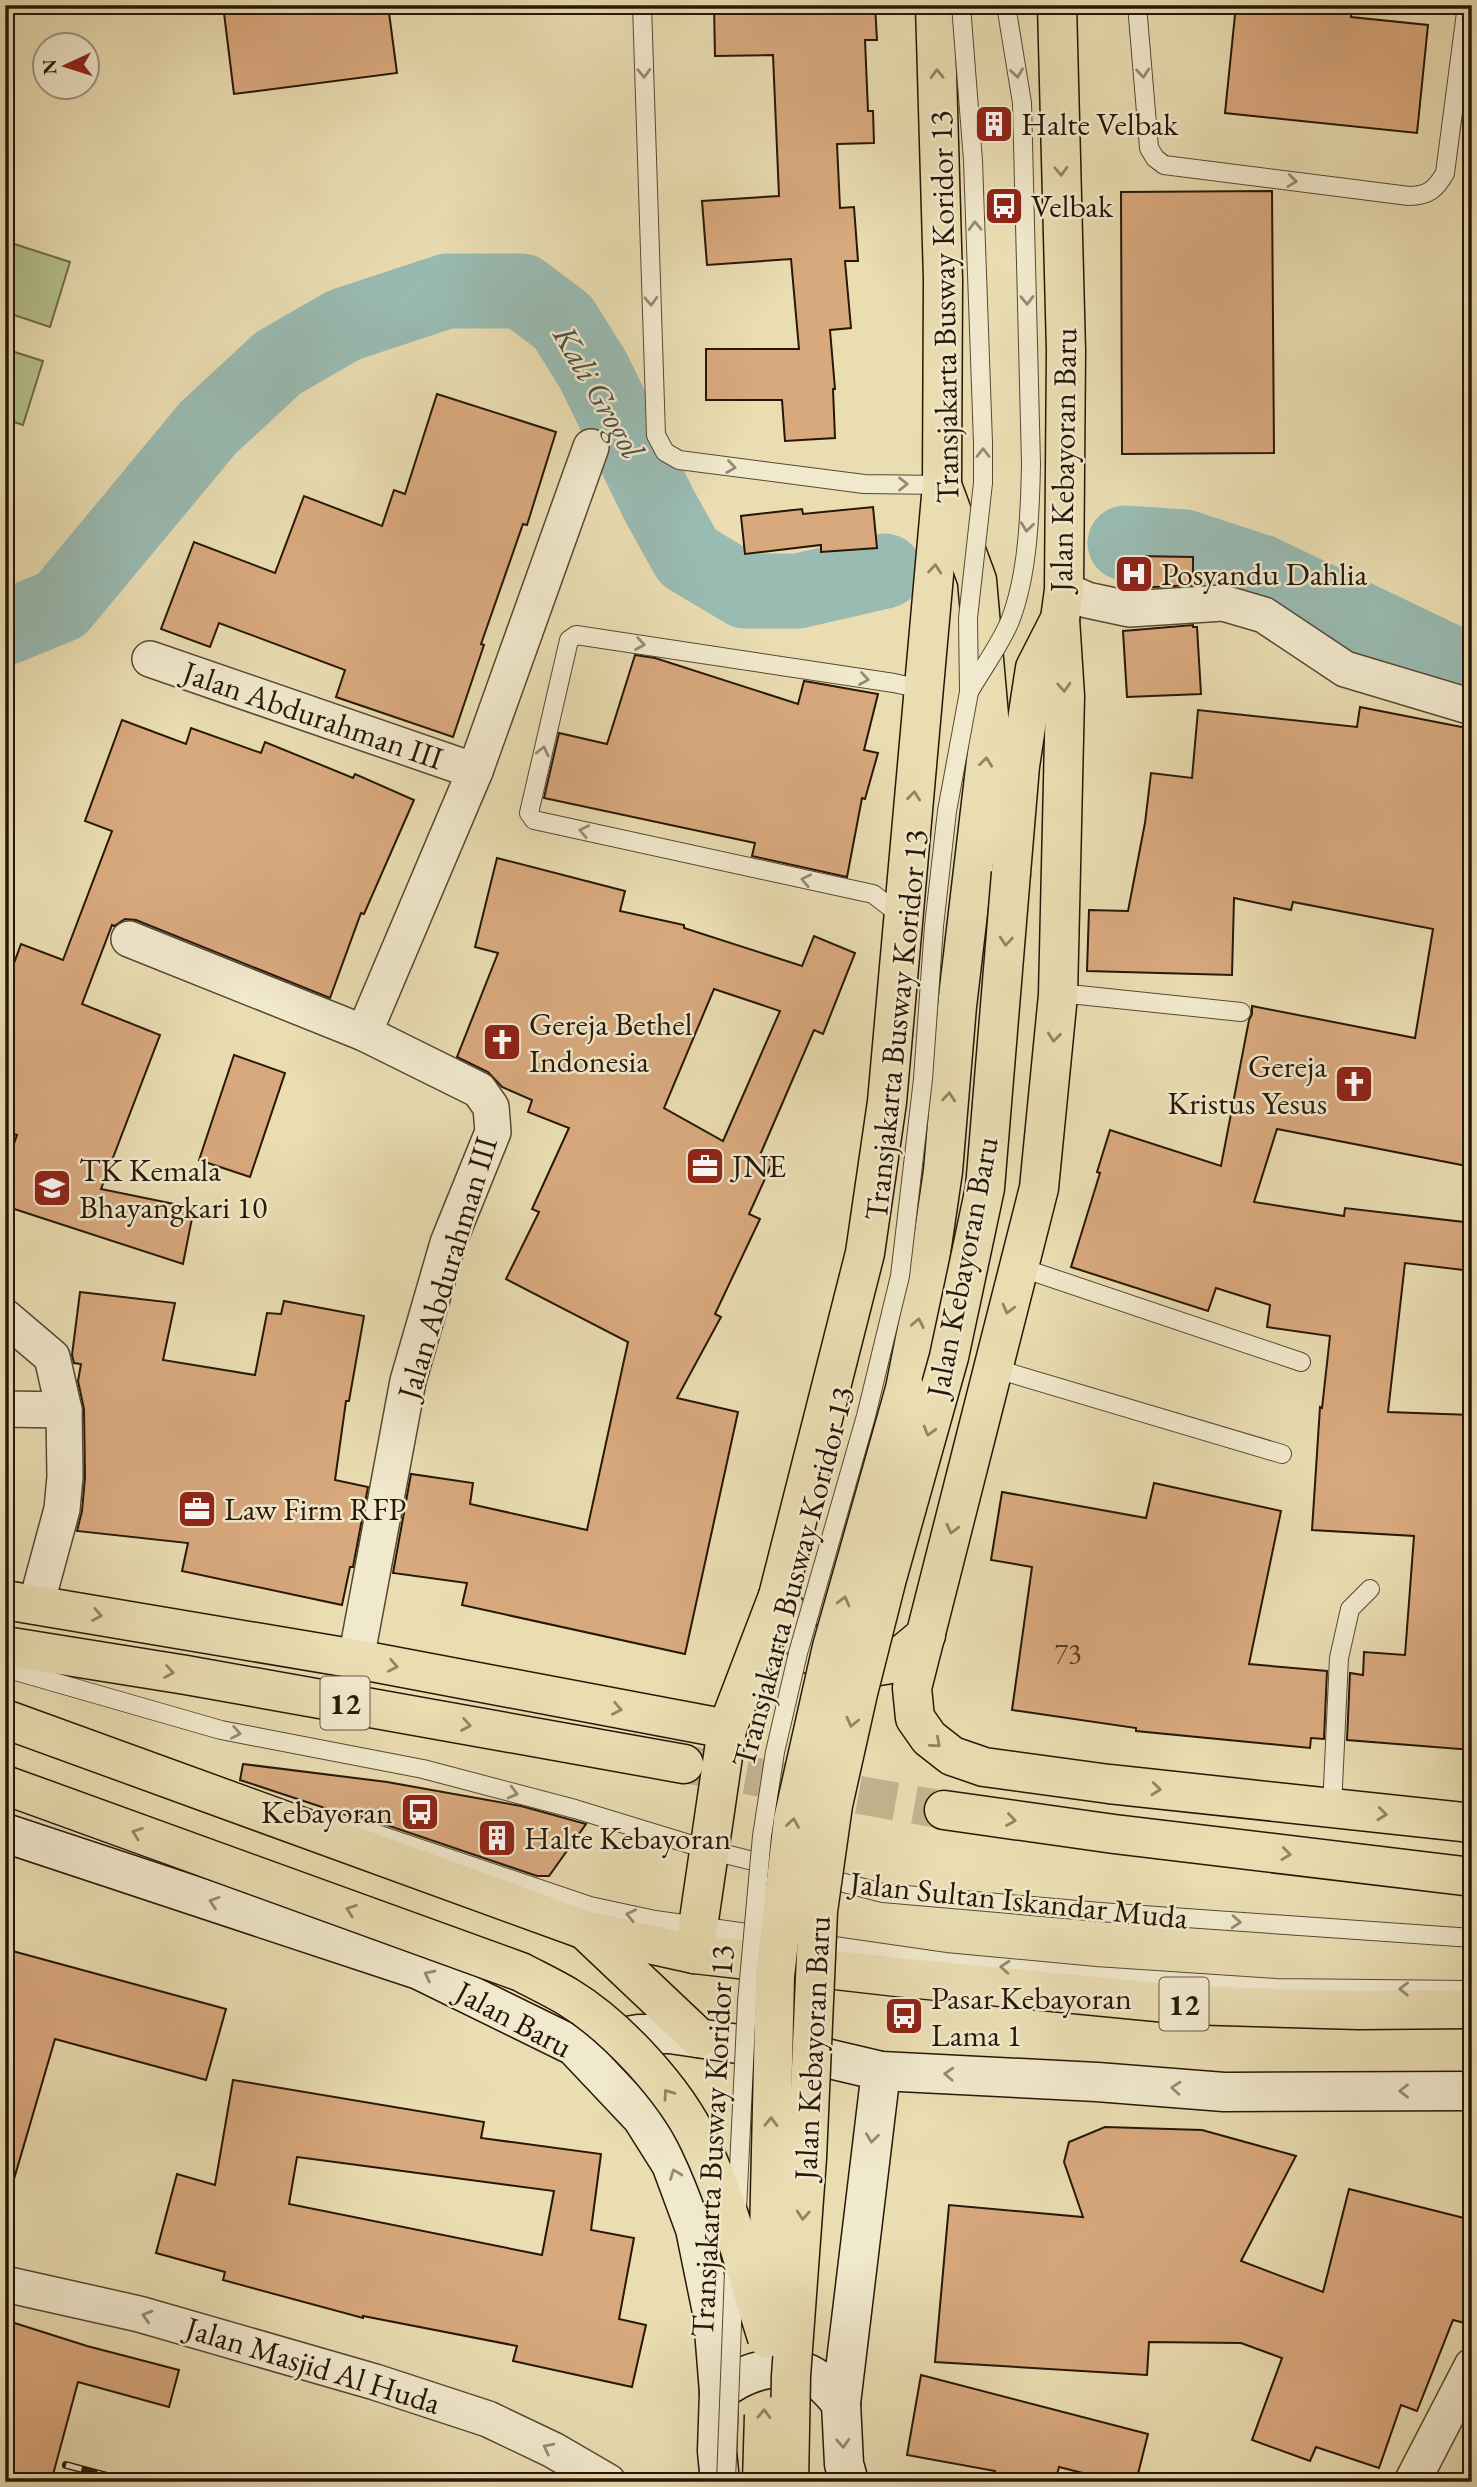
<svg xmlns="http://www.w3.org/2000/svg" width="1477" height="2487" font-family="'EB Garamond',serif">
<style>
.green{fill:#b5c28e;stroke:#6e6c4a;stroke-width:2}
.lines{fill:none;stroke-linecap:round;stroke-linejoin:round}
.river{stroke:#99bbb2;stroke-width:75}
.building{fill:#d9a97e;stroke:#271707;stroke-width:2;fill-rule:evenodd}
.highway-tunnel{stroke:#c3b590;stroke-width:38;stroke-dasharray:38 19;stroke-linecap:butt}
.lane-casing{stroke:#584832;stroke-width:20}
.street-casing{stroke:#584832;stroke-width:38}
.secondary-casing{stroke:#271707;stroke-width:41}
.primary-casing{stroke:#271707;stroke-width:41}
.highway-casing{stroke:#271707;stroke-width:41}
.lane{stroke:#f1e9cd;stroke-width:18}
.street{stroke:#f1e9cd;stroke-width:35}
.secondary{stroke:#f1e9cd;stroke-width:38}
.primary{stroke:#eaddb2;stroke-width:38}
.highway{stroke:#eaddb2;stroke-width:38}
.rail-casing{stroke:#271707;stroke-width:8}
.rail{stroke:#f1e9cd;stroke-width:5;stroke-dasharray:16;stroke-linecap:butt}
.lane-bridge-casing{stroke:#584832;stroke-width:20;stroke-linecap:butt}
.primary-bridge-casing{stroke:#271707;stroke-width:41;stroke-linecap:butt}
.highway-bridge-casing{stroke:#271707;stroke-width:41;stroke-linecap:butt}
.lane-bridge{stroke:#f1e9cd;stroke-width:18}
.primary-bridge{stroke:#eaddb2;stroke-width:38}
.highway-bridge{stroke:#eaddb2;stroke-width:38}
.oneway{stroke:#968a74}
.oneway2{stroke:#928465}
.labels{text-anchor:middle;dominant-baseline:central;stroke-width:5;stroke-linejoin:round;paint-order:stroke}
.number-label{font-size:28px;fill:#543c25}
.shield{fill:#f1e9cd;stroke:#645642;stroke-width:2}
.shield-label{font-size:30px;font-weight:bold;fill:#271707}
.poi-label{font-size:32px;fill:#271707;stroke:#f1e9cd;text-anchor:start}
.street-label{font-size:32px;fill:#271707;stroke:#f1e9cd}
.water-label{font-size:33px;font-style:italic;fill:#4f5043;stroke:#f1e9cd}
</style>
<rect width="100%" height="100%" fill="#eaddb2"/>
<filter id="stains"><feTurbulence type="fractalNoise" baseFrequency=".00286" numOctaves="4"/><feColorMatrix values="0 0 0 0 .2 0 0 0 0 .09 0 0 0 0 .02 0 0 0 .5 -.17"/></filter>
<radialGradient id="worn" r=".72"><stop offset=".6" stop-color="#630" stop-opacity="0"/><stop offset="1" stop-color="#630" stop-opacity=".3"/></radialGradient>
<g class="green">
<path d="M5,241l65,21 -20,65 -45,-15z"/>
<path d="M5,349l38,12 -20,64 -18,-6z"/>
</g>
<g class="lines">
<g class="river">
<path d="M1125,543l59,4 77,25 188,90 23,5"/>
<path d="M5,628l56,-23 147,-177 70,-65 66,-38 103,-34h75l41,31 30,48 66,135 29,52 57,34h53l87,-20"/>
</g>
</g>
<g class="building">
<path d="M223,5h165l9,68 -163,21z"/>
<path d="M714,5h161l2,35h-12l3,71h5l1,32 -37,1 3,64 14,-1 4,54h-13l6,67 -21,2 5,59h-2l2,49 -50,3 -3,-41h-76v-51h93l-8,-90 -84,6 -5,-64 77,-5 -6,-141 -58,1z"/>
<path d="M1236,5h116l-1,12 77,8 -11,108 -192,-20z"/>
<path d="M1272,191l2,262 -152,1 -1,-262z"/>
<path d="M437,394l119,38 -29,93 -4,-1 -42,120 3,1 -31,92 -117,-40 9,-27 -126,-47 -9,24 -49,-18 33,-87 81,31 29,-77 78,30 12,-36 11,4z"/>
<path d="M873,507l4,41 -56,4v-7l-76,9 -4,-38 61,-7 1,5z"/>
<path d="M1136,556l57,1v28l-57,3z"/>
<path d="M1193,625v2h4l4,67 -74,3 -4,-66z"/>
<path d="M635,655l20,3 143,46 6,-23 74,13 -14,56 14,3 -13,46 -3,-1 -15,79 -95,-21 3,-13 -211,-45 15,-65 48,11z"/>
<path d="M1360,707l112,22v438l-195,-38 -23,73 90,14 1,-8 127,15v48l-67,-8 -17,149 84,3v335l-125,-10 3,-67 13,2 1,-23 41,3 9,-119 -102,-6 8,-123 2,1 8,-72 -63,-9 3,-22 -54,-17 -8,23 -137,-44 29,-94 -3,-1 13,-42 111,36 28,-146 3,-6v-8l163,32 18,-109 -140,-27 -2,8 -57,-12 -2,77 -145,-4 2,-61 39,1 17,-88 6,-50 41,5 6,-68 159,17z"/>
<path d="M122,720l64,24 5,-16 70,25 4,-11 88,36 2,-4 59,26 -50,114 -3,-1 -31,85 -194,-78 -11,-1 -11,7 -2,-1 -30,79 78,31 -59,154 93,19 -11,56 -178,-58v-36l12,-35 -12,-4v-143l16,-44 42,16 49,-129 -27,-10z"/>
<path d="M497,858l128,33 -5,20 64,14v3l118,38 12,-30 41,17 -32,81 -9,-4 -54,125 13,6 -24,53 11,5 -45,95 6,3 -44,81 61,14 -53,242 -223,-49 5,-22 -74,-10 18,-99 62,9 -3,21 117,26 41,-188 -122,-63 33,-67 -7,-3 37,-81 -41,-16 4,-12 -30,-13 -14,-15 -31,-15 41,-104 -23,-6zM714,989l66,22 -57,130 -59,-33z"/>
<path d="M234,1055l51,18 -35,104 -51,-17z"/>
<path d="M80,1292l95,11 -12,57 92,15 12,-62 14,1 3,-13 80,15 -15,85h-3l-11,79 33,7 -15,80h-3l-8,38 -160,-34 6,-28 -111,-12 5,-20 3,-34 -1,-68 -6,-28 3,-17 -7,-1 -2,-8z"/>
<path d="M1154,1483l127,28 -32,153 78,7 -3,68 -13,-1 -1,10 -174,-17v-3l-124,-18 20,-143 -41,-7 11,-68 144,26z"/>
<path d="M243,1764l144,18 134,24 65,18 -37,52h-12l-177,-60 -8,1 -112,-37z"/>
<path d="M5,1949l221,60 -20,71 -151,-41 -41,140 -9,-2z"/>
<path d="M233,2080l251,42 -3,16 120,16 -10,76 43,8 -15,81 27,6 -14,62 -119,-26 4,-15 -154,-30v2l-140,-38 2,-8 -69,-19 21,-79 38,11zM297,2157l257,34 -12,64 -253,-51z"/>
<path d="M1105,2127l97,3 94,26 -55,105 82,31 26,-103 123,31v105l-19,-5 -36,91 -16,-6 -22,63 -63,-21 -6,14 -58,-21 30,-82 -41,-15 -92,-1 -2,33 -212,-13 14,-157 134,12 -19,-55 5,-20z"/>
<path d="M5,2320l82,26 92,24 -10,37 -91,-25 -27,100h-46z"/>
<path d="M921,2375l227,59 -12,48h-18l-59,-15 -4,15h-63l3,-11 -88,-16z"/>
</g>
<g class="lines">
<path class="highway-tunnel" d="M690,1765l254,45"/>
<g class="lane-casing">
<g id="lane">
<path d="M642,5l14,430 9,17 14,8 185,24 78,1"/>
<path d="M1137,5l12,143 6,10 9,7 245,31c19,0 27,-7 36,-23l22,-168"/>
<path d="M903,917l-30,-23 -339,-74 -5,-7 40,-173 7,-5 318,48 18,4 12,7"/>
<path d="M1058,995h21l162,17"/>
<path d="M1019,1267l282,95"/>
<path d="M993,1368l289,86"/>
<path d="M5,1668l216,62 202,39 152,40 134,41 64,16"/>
<path d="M1332,1808l7,-150 11,-49 20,-20"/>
<path d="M356,1827l234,79 65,14 113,16"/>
<path d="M821,1877l62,16 217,19 372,26"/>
<path d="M813,1943l132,19 150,14 181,12 192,2"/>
</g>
</g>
<g class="street-casing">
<g id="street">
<path d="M1064,590l23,10 42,9 94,-6 41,12 81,54 127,38"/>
<path d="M150,659l325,112"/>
<path d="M129,939l235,94 115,57 12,17 2,25 -45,111 -40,138 -52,278"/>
<path d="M364,1033l111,-262 116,-324"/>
<path d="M5,1317l47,40 12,53 1,67 -3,32 -26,96"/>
<path d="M5,1409l59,1"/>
<path d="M5,2284l134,30 236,68 113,37 65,31 55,32"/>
<path d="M1412,2482l60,-116"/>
</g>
</g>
<g class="secondary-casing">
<g id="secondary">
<path d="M5,1833l414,137 155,76 68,72 29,46 24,65 18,88 6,75 -2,59 3,31"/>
<path d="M593,2042l46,-8h31l143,21 68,16 216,11 127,10 248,-1"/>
<path d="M719,2392c26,-21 67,-35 98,-13 9,6 17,16 24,24"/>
<path d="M849,2482l-5,-18 -3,-61 40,-332"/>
</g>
</g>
<g class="primary-casing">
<g id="primary">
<path d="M1011,873l9,-107 15,-98 25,-49 4,-29 2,-239 -9,-346"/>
<path d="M905,1389l23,-116 15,-102 14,-165 33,-279 -13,-147 -35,-95 1,-205 -8,-275"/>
</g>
</g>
<g class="highway-casing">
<g id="highway">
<path d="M1060,619l5,77 -7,299 -19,193 -127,500 3,30 14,20 23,18 32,11 125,17 363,39"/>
<path d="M778,1596l32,58 38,17 43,-7 35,-29"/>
<path d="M5,1600l351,59 371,70"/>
<path d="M5,1646l181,29 498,89"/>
<path d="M5,1719l580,211 109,24 203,23 291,28 171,5 113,-1"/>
<path d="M944,1810l170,24 358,43"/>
<path d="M587,1932l112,106"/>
<path d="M694,1954l33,-225 51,-133 87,-343 22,-151 55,-617"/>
</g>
</g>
<use href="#lane" class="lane"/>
<use href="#street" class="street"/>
<use href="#secondary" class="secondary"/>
<use href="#primary" class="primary"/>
<use href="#highway" class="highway"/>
<g class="rail-casing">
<path id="rail" d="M66,2465l64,17"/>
</g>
<use href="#rail" class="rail"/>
<g class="lane-bridge-casing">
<g id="lane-bridge">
<path d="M969,692c13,-23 31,-47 41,-71 18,-46 20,-107 21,-157l-9,-361 -16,-98"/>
<path d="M737,2209l10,-207 15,-166 13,-84 23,-99 68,-237 34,-140 23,-197 11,-153 13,-115 22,-119 -1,-74 15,-135v-40l-10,-282 -12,-156"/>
<path d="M726,2482l8,-210"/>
</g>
</g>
<g class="primary-bridge-casing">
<g id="primary-bridge">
<path d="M767,2327l8,-351 18,-156 39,-173 73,-258"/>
<path d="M762,2482l2,-67"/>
<path d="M789,2482l2,-106 16,-218 11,-247 15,-106 25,-112 28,-111 63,-225 36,-169 26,-315"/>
</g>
</g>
<g class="highway-bridge-casing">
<path id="highway-bridge" d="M5,1785l516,187c15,8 32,16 47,25 48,29 107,93 131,144 30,62 47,131 68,197"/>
</g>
<use href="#lane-bridge" class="lane-bridge"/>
<use href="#primary-bridge" class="primary-bridge"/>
<use href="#highway-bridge" class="highway-bridge"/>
</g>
<defs><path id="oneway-chevron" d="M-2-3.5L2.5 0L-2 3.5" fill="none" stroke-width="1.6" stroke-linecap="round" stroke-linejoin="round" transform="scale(1.75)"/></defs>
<g class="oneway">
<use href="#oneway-chevron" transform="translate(644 73) rotate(88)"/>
<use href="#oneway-chevron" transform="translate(1017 73) rotate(82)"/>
<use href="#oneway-chevron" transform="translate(1143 73) rotate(85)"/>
<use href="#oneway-chevron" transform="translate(1292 181) rotate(7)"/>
<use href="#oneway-chevron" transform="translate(975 226) rotate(-92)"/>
<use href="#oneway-chevron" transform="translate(1027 300) rotate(89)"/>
<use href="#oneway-chevron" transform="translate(651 301) rotate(88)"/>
<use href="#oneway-chevron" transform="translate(983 453) rotate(-90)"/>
<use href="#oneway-chevron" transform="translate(731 467) rotate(8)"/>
<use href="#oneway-chevron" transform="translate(903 484)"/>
<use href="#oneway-chevron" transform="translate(1027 527) rotate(97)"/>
<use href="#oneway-chevron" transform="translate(640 644) rotate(9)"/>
<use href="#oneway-chevron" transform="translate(864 679) rotate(9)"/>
<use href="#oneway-chevron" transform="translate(543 751) rotate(-77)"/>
<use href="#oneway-chevron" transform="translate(584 831) rotate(-168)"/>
<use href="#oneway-chevron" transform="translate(806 880) rotate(-168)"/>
<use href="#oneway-chevron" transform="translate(236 1733) rotate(11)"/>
<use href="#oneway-chevron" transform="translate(513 1793) rotate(15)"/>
<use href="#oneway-chevron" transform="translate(214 1902) rotate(-162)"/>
<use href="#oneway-chevron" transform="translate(631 1915) rotate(-168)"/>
<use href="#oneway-chevron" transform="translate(1236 1922) rotate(4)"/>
<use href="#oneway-chevron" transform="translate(1005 1967) rotate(-175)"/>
<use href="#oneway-chevron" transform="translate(429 1975) rotate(-154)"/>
<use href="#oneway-chevron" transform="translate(1404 1989) rotate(-179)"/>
<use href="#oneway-chevron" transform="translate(949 2074) rotate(-177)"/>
<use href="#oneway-chevron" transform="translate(1176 2088) rotate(-176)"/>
<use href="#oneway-chevron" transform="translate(1404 2091) rotate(180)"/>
<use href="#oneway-chevron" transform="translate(872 2138) rotate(97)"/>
<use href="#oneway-chevron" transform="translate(675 2174) rotate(-111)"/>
<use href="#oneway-chevron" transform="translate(147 2316) rotate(-164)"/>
<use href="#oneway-chevron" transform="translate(843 2443) rotate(87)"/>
<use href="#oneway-chevron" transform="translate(548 2448) rotate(-153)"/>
</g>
<g class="oneway2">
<use href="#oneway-chevron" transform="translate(937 74) rotate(-92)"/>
<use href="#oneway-chevron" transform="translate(1061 171) rotate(88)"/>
<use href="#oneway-chevron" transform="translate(935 569) rotate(-85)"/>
<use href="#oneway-chevron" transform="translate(1064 687) rotate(87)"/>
<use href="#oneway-chevron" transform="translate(986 762) rotate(-83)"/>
<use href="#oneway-chevron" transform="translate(914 796) rotate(-84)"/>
<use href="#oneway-chevron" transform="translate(1006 941) rotate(95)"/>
<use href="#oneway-chevron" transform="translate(1054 1037) rotate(96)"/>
<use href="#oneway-chevron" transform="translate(949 1097) rotate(-85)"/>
<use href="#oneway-chevron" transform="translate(1008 1309) rotate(105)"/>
<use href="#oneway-chevron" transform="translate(918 1323) rotate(-79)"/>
<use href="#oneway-chevron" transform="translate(929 1431) rotate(106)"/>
<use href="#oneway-chevron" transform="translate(952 1529) rotate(104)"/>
<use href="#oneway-chevron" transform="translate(844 1601) rotate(-75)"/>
<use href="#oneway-chevron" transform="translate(97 1615) rotate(10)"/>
<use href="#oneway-chevron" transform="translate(393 1666) rotate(11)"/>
<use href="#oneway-chevron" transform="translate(169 1672) rotate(9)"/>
<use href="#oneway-chevron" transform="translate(617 1709) rotate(11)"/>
<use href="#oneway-chevron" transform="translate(852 1722) rotate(103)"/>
<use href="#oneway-chevron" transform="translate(466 1725) rotate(10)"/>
<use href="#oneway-chevron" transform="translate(936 1743) rotate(41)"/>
<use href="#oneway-chevron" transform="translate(1156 1789) rotate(6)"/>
<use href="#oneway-chevron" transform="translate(1382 1814) rotate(6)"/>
<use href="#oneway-chevron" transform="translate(1011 1820) rotate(8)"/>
<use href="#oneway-chevron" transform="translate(793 1823) rotate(-81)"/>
<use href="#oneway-chevron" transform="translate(137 1833) rotate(-160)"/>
<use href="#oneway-chevron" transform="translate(1286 1854) rotate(7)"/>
<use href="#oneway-chevron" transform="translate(351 1910) rotate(-160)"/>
<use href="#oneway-chevron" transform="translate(668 2094) rotate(-125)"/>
<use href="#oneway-chevron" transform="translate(771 2122) rotate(-89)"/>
<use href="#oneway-chevron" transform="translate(803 2215) rotate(94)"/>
<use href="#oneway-chevron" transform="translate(764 2414) rotate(-88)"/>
</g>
<defs>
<g id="building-square" transform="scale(2.0125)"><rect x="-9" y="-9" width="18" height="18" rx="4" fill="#8f2418" stroke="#f1e9cd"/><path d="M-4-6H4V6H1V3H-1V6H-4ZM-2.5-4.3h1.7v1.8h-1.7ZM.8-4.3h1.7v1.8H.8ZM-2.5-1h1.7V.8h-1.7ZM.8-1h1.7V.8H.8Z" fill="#fff"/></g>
<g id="bus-square" transform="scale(2.0125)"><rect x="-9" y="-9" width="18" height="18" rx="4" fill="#8f2418" stroke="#f1e9cd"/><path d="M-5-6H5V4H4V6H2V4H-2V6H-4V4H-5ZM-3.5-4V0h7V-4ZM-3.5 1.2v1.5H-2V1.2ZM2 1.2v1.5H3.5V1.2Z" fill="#fff"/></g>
<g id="hospital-square" transform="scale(2.0125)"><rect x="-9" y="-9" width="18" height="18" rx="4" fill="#8f2418" stroke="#f1e9cd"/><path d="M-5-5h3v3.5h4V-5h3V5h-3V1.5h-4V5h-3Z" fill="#fff"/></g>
<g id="church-square" transform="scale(2.0125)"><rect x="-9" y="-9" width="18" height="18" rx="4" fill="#8f2418" stroke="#f1e9cd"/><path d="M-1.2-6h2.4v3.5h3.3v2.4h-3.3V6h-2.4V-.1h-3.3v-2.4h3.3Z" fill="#fff"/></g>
<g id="office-square" transform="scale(2.0125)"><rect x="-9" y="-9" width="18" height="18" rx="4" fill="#8f2418" stroke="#f1e9cd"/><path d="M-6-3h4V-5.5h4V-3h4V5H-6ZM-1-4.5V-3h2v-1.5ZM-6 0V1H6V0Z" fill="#fff"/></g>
<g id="school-square" transform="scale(2.0125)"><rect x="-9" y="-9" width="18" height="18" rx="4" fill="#8f2418" stroke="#f1e9cd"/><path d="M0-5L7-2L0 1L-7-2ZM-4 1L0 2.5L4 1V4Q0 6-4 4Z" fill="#fff"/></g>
</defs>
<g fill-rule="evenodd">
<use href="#building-square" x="994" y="124"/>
<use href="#bus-square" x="1004" y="206"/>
<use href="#hospital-square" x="1134" y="574"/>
<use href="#church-square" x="502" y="1042"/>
<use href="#church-square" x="1354" y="1084"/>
<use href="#office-square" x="705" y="1166"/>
<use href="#school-square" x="52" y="1188"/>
<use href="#office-square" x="197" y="1509"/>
<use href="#bus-square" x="420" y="1812"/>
<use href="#building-square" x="497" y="1838"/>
<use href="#bus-square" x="904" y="2016"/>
</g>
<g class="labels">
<g class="number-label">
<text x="1068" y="1653">73</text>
</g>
<g class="shield">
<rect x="320.5" y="1676.5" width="49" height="53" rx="5"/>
<rect x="1159.5" y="1977.5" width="49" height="53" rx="5"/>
</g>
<g class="shield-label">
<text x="345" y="1703">12</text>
<text x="1184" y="2004">12</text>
</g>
<g class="poi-label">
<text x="1021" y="124">Halte Velbak</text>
<text x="1031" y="206">Velbak</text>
<text x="1161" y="574">Posyandu Dahlia</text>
<text x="529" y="1024">Gereja Bethel<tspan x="529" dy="37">Indonesia</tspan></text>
<text x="1327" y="1066" text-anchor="end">Gereja<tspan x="1327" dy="37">Kristus Yesus</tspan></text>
<text x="732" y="1166">JNE</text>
<text x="79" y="1170">TK Kemala<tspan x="79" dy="37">Bhayangkari 10</tspan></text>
<text x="224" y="1509">Law Firm RFP</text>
<text x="393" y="1812" text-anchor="end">Kebayoran</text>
<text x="524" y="1838">Halte Kebayoran</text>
<text x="931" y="1998">Pasar Kebayoran<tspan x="931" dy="37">Lama 1</tspan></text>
</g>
<g class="street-label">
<text transform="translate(944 307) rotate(-91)">Transjakarta Busway Koridor 13</text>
<text transform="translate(1063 460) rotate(-89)">Jalan Kebayoran Baru</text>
<text transform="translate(313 715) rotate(19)">Jalan Abdurahman III</text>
<text transform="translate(896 1025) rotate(-84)">Transjakarta Busway Koridor 13</text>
<text transform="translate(962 1267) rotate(-79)">Jalan Kebayoran Baru</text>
<text transform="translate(447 1268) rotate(-73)">Jalan Abdurahman III</text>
<text transform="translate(793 1577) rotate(-75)">Transjakarta Busway Koridor 13</text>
<text transform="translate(1019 1900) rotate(6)">Jalan Sultan Iskandar Muda</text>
<text transform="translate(514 2019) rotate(28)">Jalan Baru</text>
<text transform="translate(812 2048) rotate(-87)">Jalan Kebayoran Baru</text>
<text transform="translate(712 2141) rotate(-87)">Transjakarta Busway Koridor 13</text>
<text transform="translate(313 2365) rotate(17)">Jalan Masjid Al Huda</text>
</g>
<g class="water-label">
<text transform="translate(599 392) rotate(60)">Kali Grogol</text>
</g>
</g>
<rect width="1477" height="2487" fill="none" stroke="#eaddb2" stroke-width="28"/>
<rect x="7" y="7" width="1463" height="2473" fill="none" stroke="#271707" stroke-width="3.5"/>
<rect x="14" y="14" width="1449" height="2459" fill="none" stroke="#271707" stroke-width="2"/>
<g transform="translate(66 66) rotate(266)"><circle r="33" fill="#f1e9cd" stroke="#a0957e" stroke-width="2"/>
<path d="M0-5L12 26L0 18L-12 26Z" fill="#8f2418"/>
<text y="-10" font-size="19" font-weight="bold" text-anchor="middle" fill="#271707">N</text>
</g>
<rect width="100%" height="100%" filter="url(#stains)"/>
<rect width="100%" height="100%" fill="url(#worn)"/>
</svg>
